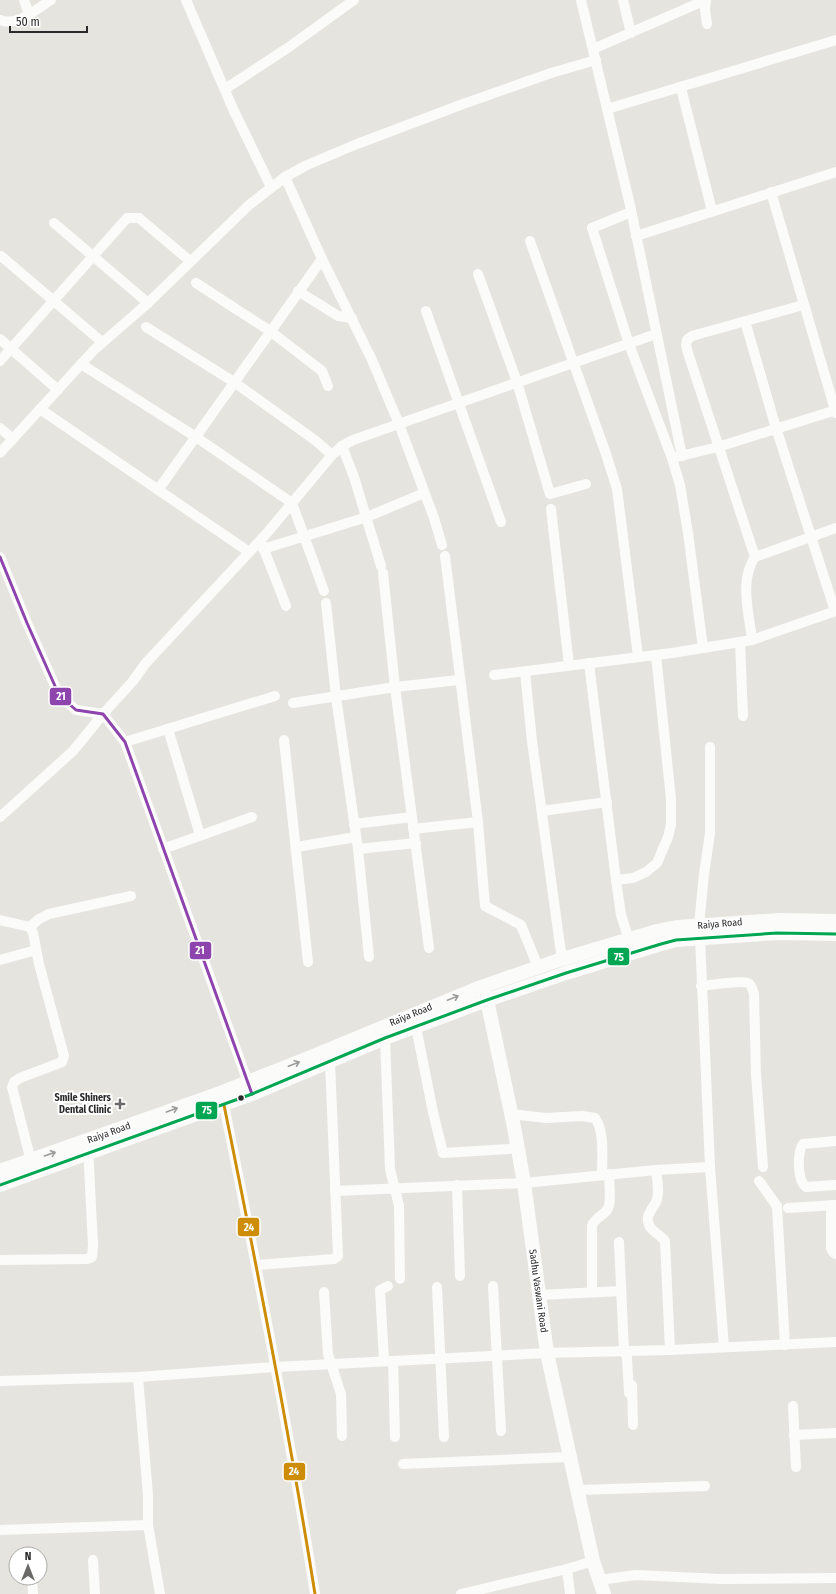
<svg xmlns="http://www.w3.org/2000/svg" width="836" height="1594" font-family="'Fira Sans Condensed',sans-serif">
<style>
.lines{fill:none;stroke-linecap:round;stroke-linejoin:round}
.street{stroke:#fbfbfa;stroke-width:10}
.secondary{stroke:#fbfbfa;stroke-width:14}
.bus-1-casing{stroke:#fff;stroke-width:6}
.bus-2-casing{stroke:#fff;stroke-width:6}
.bus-3-casing{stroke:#fff;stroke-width:6}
.bus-1{stroke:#8e44ad;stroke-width:3}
.bus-2{stroke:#ce8d08;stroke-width:3}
.bus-3{stroke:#00a651;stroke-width:3}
.oneway{stroke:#9c9c9c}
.bus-dot{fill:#292929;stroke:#fff;stroke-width:1.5}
.poi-dot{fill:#6b6a68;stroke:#fff;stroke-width:1.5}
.labels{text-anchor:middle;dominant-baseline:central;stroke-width:4;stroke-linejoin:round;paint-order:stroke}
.street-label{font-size:10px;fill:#292929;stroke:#fff}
.poi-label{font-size:10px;font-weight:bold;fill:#292929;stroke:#fff;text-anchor:end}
.line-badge{stroke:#fff;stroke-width:1.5}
.badge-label{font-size:11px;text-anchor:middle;font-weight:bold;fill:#fff}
</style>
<rect width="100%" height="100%" fill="#e6e4de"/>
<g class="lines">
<g class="street">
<path d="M24,0l5,14"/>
<path d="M186,0l47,109 38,78"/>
<path d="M581,0l49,205 52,251"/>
<path d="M623,0l8,33"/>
<path d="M706,0l-1,10 2,14"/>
<path d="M0,20c18,7 36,-11 51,-20"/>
<path d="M593,49l113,-49"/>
<path d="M681,88l31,123"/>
<path d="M225,89l64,-42 65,-47"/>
<path d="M607,109l229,-69"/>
<path d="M285,177l37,82 50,101 27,64 35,94 8,27"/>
<path d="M771,192l65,221"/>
<path d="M631,212l-39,16 37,116 43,114 8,27 8,48 15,115"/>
<path d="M54,223l94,80"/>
<path d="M636,236l200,-64"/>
<path d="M530,241l76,213 11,35 21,168"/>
<path d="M1,256l101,86"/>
<path d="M478,274l39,108 33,112 36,-10"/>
<path d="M196,283l74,48 52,40 6,15"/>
<path d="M298,291l40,25 14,2"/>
<path d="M426,311l75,211"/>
<path d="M745,321l31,107 59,183"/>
<path d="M146,327l88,55 82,59 16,14"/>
<path d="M0,339l58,51"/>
<path d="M0,361l127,-143h12l51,43"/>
<path d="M81,364l115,73 96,66 32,88"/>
<path d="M40,409l209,143"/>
<path d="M0,428l13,11"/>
<path d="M342,446l12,31 27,89"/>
<path d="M0,453l94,-103 54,-47 101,-98 36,-28 22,-12 50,-21 106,-40 88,-31 45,-13"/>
<path d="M676,457l42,-10 118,-37"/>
<path d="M158,490l164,-231"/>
<path d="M551,509l18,156"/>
<path d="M262,544l24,62"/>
<path d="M263,549l104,-32 57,-24"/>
<path d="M445,556l33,266 7,84 36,19 17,42"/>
<path d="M0,557l27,66 32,72 17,15 27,4 22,28 125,346"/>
<path d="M755,557l-67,-204 -2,-8 1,-5 5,-4 111,-31"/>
<path d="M383,573l12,114 34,261"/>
<path d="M326,603l10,94 22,152 11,108"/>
<path d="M752,640c-3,-27 -13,-60 3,-83l81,-29"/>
<path d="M740,642l3,74"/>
<path d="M589,663l27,217"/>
<path d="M525,672l7,69 30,219"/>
<path d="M494,675l178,-22 80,-13 84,-29"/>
<path d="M293,703l102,-16 64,-7"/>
<path d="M168,729l32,106"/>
<path d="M284,740l24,222"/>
<path d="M125,742l150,-46"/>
<path d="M542,811l65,-9"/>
<path d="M0,817l73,-66 30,-37 30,-33 12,-17 122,-131 65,-78 10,-9 11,-6 303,-106"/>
<path d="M354,824l58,-7"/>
<path d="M413,829l65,-7"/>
<path d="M296,847l60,-10"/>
<path d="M163,849l89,-32"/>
<path d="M358,849l58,-6"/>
<path d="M0,920l30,7 3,6 6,31 25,92 -2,6 -42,16 -6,4 -2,5 19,74"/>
<path d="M699,925l5,-51 6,-41v-86"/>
<path d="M30,927l9,-8 10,-5 82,-18"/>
<path d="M700,938l10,229 14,180"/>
<path d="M629,940l-8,-25 -5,-35 17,-2 13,-6 11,-9 11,-26 3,-12v-26l-15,-144"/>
<path d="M0,960l36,-10"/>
<path d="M701,986c9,-1 40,-6 47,-3 4,2 5,7 6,11l2,80 7,93"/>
<path d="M416,1027l17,85 10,41 66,-4"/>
<path d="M385,1038l5,131 9,37 1,73"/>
<path d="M224,1105c33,162 65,325 91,489"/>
<path d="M511,1114l35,4 36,-2 13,2c10,13 7,42 7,57"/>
<path d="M836,1141l-33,3c-6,9 -6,36 3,43l30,-2"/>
<path d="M656,1170c1,9 4,23 0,32 -4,8 -11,13 -7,23 3,7 12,10 16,16l5,109"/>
<path d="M759,1181l18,25 8,139"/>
<path d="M457,1185l3,91"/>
<path d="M335,1191l189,-8 132,-13 54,-3"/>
<path d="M831,1205v43l2,4 3,2"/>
<path d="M788,1208l48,-3"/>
<path d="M619,1242l5,109 3,7 2,35"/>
<path d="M0,1260l87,-1 5,-2 1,-12 -5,-98"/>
<path d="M257,1265l77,-6 4,-3 -8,-194"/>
<path d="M493,1286l8,145"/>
<path d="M437,1287l7,150"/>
<path d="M324,1292l4,62 13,40 1,42"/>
<path d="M592,1292v-66c2,-8 10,-9 15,-16 5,-6 2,-27 2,-36"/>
<path d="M539,1295l82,-4"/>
<path d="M384,1361l-4,-71 8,-4"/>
<path d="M393,1361l2,76"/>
<path d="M138,1377l10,118v30l12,69"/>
<path d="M0,1381l138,-4 137,-10 272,-14 123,-3 166,-8"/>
<path d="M632,1385l1,40"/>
<path d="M793,1406l3,61"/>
<path d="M794,1435l42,-2"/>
<path d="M403,1464l167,-7"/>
<path d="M578,1490l127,-4"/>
<path d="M0,1530l148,-5"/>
<path d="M93,1560l2,34"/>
<path d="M567,1569l3,25"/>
<path d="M32,1578l1,16"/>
<path d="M599,1580l37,-5 85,4 115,-1"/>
<path d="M461,1594l106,-25 26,-8"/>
</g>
<g class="secondary">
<path d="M483,991l4,9 27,127 10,56 23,170 46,208 11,33"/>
<path d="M0,1171l220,-78 86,-34 175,-72 75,-26 101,-30 20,-4 103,-7 56,1"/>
<path d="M0,1185l252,-91 133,-56 102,-38 79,-27 95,-29 15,-4 101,-7 59,1"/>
</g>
<g class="bus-1-casing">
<path id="bus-1" d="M0,557l27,66 32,72 17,15 27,4 22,28 127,352"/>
</g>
<g class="bus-2-casing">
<path id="bus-2" d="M224,1105c33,162 65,325 91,489"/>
</g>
<g class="bus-3-casing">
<path id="bus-3" d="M0,1185l252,-91 133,-56 102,-38 79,-27 95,-29 15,-4 101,-7 59,1"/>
</g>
<use href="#bus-1" class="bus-1"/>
<use href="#bus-2" class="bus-2"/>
<use href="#bus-3" class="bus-3"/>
</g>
<defs><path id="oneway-shaft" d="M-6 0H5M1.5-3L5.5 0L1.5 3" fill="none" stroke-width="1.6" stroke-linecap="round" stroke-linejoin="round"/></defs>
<g class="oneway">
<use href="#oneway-shaft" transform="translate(453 998) rotate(-22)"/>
<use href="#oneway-shaft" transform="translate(294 1064) rotate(-21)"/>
<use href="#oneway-shaft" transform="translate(172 1110) rotate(-20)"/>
<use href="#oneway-shaft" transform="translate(50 1154) rotate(-19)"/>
</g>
<circle class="bus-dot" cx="241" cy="1098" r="3.5"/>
<path class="poi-dot" d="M118 1098h4v4h4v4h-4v4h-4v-4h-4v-4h4z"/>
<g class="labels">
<g class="street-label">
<text transform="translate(720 924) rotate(-5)">Raiya Road</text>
<text transform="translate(411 1015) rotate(-22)">Raiya Road</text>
<text transform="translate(109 1133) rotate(-20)">Raiya Road</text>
<text transform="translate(538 1291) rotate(82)">Sadhu Vaswani Road</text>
</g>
<g class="poi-label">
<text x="111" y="1098">Smile Shiners<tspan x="111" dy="12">Dental Clinic</tspan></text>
</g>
</g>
<g class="line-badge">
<rect x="49" y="687" width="23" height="19" rx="4" fill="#8e44ad"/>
<rect x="189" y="941" width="23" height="19" rx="4" fill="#8e44ad"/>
<rect x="607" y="947" width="23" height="19" rx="4" fill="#00a651"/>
<rect x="195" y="1101" width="23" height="19" rx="4" fill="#00a651"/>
<rect x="237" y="1217" width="23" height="20" rx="4" fill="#ce8d08"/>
<rect x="283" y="1462" width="23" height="19" rx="4" fill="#ce8d08"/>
</g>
<g class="badge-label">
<text x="61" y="700">21</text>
<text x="200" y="954">21</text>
<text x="619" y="961">75</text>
<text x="207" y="1114">75</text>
<text x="249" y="1231">24</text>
<text x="294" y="1475">24</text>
</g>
<g transform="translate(28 1566)"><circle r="19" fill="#ffffff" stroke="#a9a9a9"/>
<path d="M0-3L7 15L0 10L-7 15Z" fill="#6b6a68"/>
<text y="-6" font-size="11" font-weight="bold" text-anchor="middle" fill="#292929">N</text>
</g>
<path d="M10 26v6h77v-6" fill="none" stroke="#292929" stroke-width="2"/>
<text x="16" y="26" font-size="12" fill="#292929" stroke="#ffffff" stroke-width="3" paint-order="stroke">50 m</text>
</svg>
